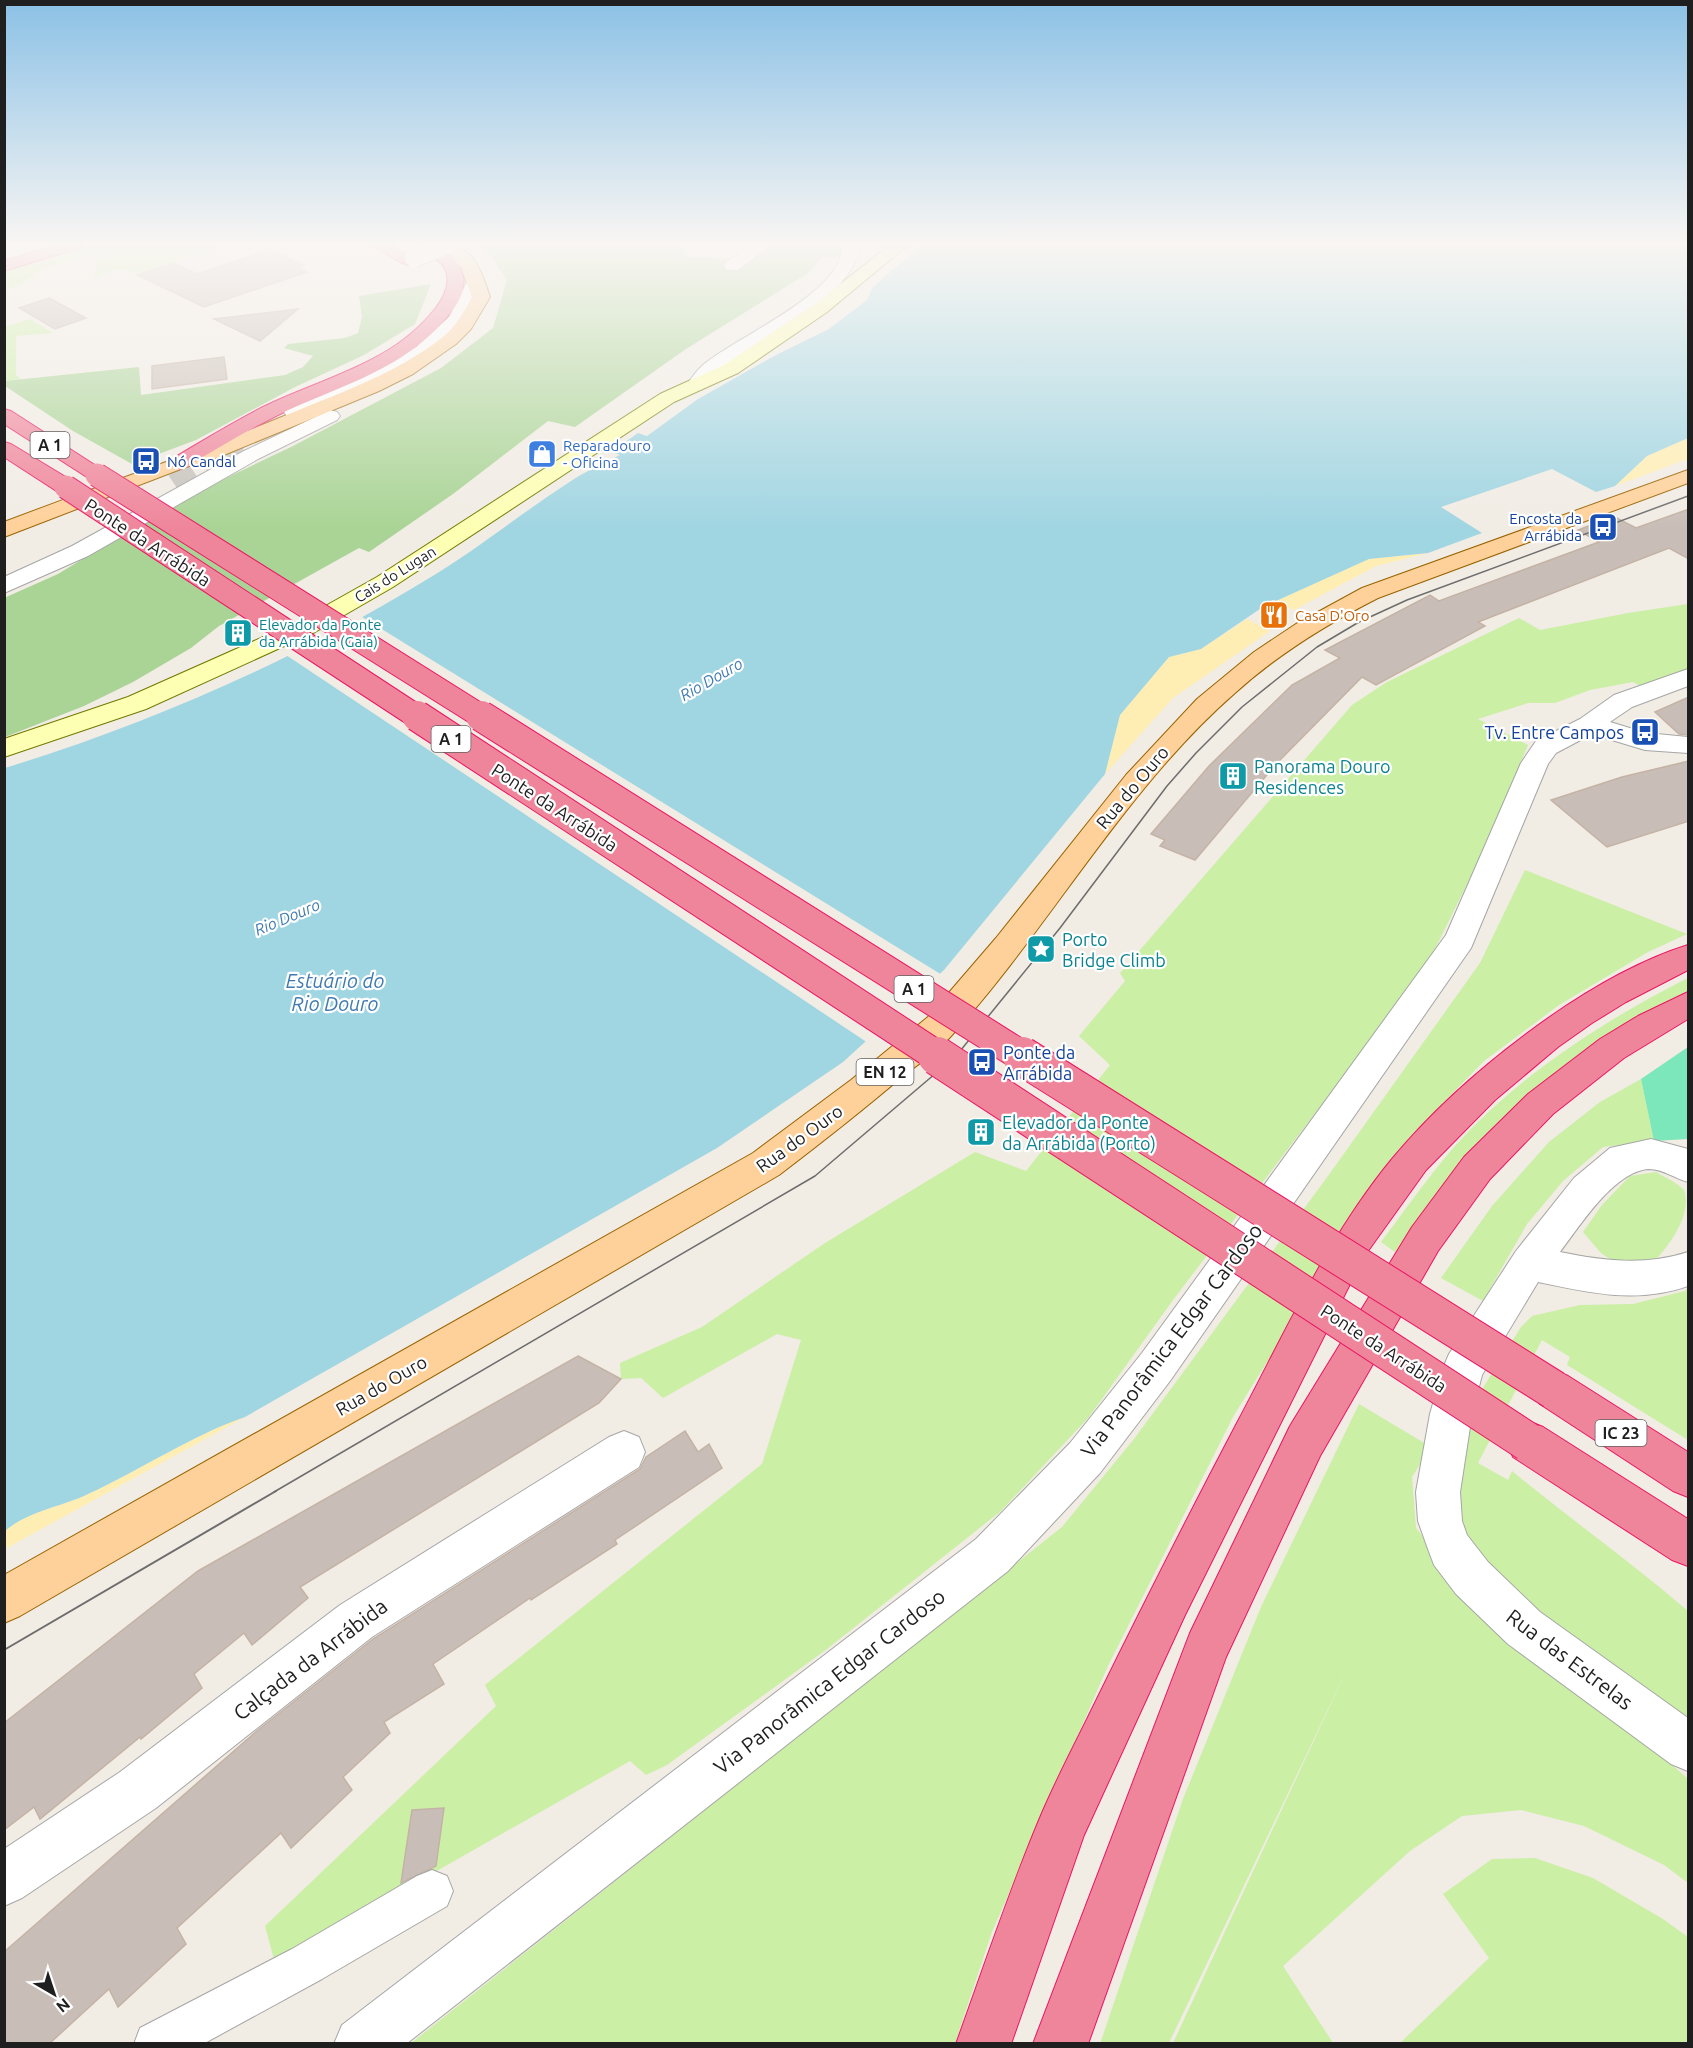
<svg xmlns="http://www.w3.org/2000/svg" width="1693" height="2048" font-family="Ubuntu,sans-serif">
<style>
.grass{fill:#cbefa5}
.forest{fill:#a9d495}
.sand{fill:#ffeeb3}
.pitch{fill:#7be7ba}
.water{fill:#a0d5e2}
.pier{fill:#f1ece4}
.building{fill:#c9beb7;stroke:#c4b2a5;stroke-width:1.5}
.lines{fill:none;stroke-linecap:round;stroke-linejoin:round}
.tertiary-tunnel-far1{stroke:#c7c3bd;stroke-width:18;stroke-dasharray:18 9;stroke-linecap:butt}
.tertiary-tunnel{stroke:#c7c3bd;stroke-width:23;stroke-dasharray:23 12;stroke-linecap:butt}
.pedestrian-casing{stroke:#a6a6a6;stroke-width:2}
.minor-casing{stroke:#a6a6a6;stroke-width:2}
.tertiary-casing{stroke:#a6a6a6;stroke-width:2}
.secondary-casing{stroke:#717b00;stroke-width:2}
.primary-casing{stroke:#996300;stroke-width:2}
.motorway-casing{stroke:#eb1463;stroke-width:2}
.pedestrian{fill:#fff;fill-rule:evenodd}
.minor{fill:#fff;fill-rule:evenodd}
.tertiary{fill:#fff;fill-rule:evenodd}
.secondary{fill:#fdffb3;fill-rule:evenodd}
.primary{fill:#ffd19a;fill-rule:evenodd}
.motorway{fill:#ef859b;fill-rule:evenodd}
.tram-far1{stroke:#6d6d6d;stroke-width:1.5}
.tram{stroke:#6d6d6d;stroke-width:2}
.tertiary-bridge-casing{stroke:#a6a6a6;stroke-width:20;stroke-linecap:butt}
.motorway-bridge-far2-casing{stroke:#eb1463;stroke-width:25;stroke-linecap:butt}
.motorway-bridge-far1-casing{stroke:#eb1463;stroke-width:32;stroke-linecap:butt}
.motorway-bridge-casing{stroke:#eb1463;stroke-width:40;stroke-linecap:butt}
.tertiary-bridge{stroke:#fff;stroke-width:18}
.motorway-bridge-far2{stroke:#ef859b;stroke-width:23}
.motorway-bridge-far1{stroke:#ef859b;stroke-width:30}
.motorway-bridge{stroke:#ef859b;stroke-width:38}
.labels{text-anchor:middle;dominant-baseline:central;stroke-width:4.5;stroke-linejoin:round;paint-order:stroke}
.far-shop-label{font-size:15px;fill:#366cbe;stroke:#fff;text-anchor:start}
.far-transit-label{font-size:15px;fill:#164399;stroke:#fff;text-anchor:start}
.far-street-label{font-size:15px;fill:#1f1f1f;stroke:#fff}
.far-food-label{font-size:15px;fill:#c56008;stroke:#fff;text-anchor:start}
.far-culture-label{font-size:15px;fill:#0d838f;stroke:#fff;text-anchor:start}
.shield{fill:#fff;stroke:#626262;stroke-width:1.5}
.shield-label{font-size:16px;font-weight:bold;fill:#1f1f1f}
.far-water-label{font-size:16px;font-style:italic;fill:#407ab0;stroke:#fff}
.street-label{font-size:18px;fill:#1f1f1f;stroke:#fff}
.transit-label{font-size:18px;fill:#164399;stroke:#fff;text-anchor:end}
.culture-label{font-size:18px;fill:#0d838f;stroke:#fff;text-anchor:start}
.water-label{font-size:20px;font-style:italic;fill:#407ab0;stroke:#fff}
.near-street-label{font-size:21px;fill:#1f1f1f;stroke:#fff}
</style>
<rect width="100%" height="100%" fill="#f1ece4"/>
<g class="grass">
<path d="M96,244h133l-94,30 -14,-5 -28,8 7,-25 -58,17 -19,14 -18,7v-17l25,-11z"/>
<path d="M30,319l23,14 -37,3v39l5,4 -16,2 -1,-54z"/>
<path d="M1688,604v66l-42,19 -13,-7 -43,8 -35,13h-27l-50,16 50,26 -43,103 -60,121 -252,331 -84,117 -88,94 -174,138 -160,116 -21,10 -16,-14 -355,202 -10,-37 231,-220 -11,-21 277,-221 39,-124 -24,-6 -114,64 -22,-20 -20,1 -1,-16 82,-36 123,-84 150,-91 51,19 84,-106 -31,-29 46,-55 -5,-8 232,-268 35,-23 132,-64 21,12 88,-17z"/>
<path d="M1525,870l162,64 -39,18 -89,53 -75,56 -66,68 -50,72 -134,214 -126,251 -116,266 -37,111 -545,1 652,-517 72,-88 194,-263 152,-213z"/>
<path d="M1688,978v12l-28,17 -200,157 -65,88 -14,-10c29,-38 60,-84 94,-117 59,-59 139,-110 213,-147z"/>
<path d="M1641,1079l13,62 -51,6 -40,34 -36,43 -44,77 -42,-23 51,-72 57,-64 51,-40z"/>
<path d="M1656,1172c8,5 22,11 28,18 9,26 -17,58 -33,75l-29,2 -21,-14 -18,-21 19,-27 28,-29z"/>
<path d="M1688,1288v152l-121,-75 3,-8 -28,-17 -64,123 30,17 4,-9c58,48 119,91 176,140v117l-54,-45 -105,-74 -63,-61 -18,-55 11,-40 25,-67 37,-59 11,-11 48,-11 53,-1 52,-13z"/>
<path d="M1359,1404l72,43 -19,30 4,51 62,76 132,106 78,69v104l-24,-18 -80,-39 -63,-16 -59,6 -52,35 -127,115 50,77h-160l178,-382 -182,382 -69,1 83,-245 78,-192z"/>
<path d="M1535,1858l58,20 70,41 25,18v106h-288l89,-85 -46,-64 49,-35z"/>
</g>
<g class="forest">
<path d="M477,244h203l7,13 55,2 25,-15h77l2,15 -24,-2 -14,16 -122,76 -111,78 -27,-6 -95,73 -84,58 -10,-4 -140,78 -28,22 -58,34 -49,24 -79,31 -1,-139 54,-24 124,-75 111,-53 148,-78 52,-40 14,-48 -16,-24z"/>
<path d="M431,284l-16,40 -51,31 -71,33 -97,52 -64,24 -59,-33 -68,-45v-5l134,-14 2,28 144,-20 18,-8 10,-11 -29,-8 4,-4 57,-6 13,-5 4,-16 -3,-21z"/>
</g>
<g class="sand">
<path d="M1688,438v21l-73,27 32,-30z"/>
<path d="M1428,553l-52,13 -82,44 -18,-9 93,-42z"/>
<path d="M1247,619l23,12 -97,67 -68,76 15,-59 49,-58 32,-8z"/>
<path d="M245,1417l-240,132 -1,-18c24,-20 57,-24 84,-37 53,-24 102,-58 157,-77z"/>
</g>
<path class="pitch" d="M1688,1047v92l-34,2 -13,-62z"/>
<path class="water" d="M923,244h765v194l-41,18 -32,30 -19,6 -44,-23 -111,38 41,26 -54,20 -59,6 -93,42 -3,-1 -72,49 -32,8 -49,58 -15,59 -161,196 -101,92 -126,86 -472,269c-55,19 -104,53 -157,77 -27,13 -60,17 -83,37v-763c146,-45 290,-108 421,-188 49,-29 94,-66 142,-97 16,-11 34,-19 52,-28l-9,-3 27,-19 9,3 51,-37 76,-43 55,-27 38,-29 5,-12z"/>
<path class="pier" d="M359,615l583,360 -74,68 -585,-390z"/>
<g class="building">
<path d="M269,250l35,15 -7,2 10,5 -103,35 -67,-32 37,-12 23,11z"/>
<path d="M49,298l37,20 -31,11 -36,-21z"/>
<path d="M298,309l-38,32 -46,-22z"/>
<path d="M224,357l3,22 -75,10v-23z"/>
<path d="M1689,509v50l-20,-11 -191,74 7,4 -109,59 -14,-8 -85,86 -82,97 -35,-14 5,-6 -14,-6 58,-68 83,-81 48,-27 -15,-8 105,-55 9,6 160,-59 -21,-12 35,-14 23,12z"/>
<path d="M1689,697v38l-10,-1 -24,-22z"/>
<path d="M1689,761v60l-82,26 -56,-47 71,-23z"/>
<path d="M578,1356l43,23 -22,24 -299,184 8,11 -56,47 -8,-12 -50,41 8,14 -61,51 -1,-2 -100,82 -6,-12 -30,23v-107l194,-152z"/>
<path d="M685,1431l13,21 11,-8 13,24 -107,72 2,4 -86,56 -1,-2 -97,66 11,20 -60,38 6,11 -47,44 9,13 -61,58 -10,-15 -104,95 9,16 -68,63 -9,-18 -59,54h-46v-91l254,-222 115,-91 267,-170 6,-12z"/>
<path d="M444,1808l-8,58 -35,17 11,-73z"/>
</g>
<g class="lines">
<path class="tertiary-tunnel-far1" d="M224,452l24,-16"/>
<path class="tertiary-tunnel" d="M175,485l51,-34"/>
<g class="pedestrian-casing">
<path id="pedestrian" d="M432,1870l15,6 6,15 -6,15 -125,73 -119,65h-69l6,-16 152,-79 125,-73z"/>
</g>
<g class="minor-casing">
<g id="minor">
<path d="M754,244h18l-34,26h-12l-2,-4 2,-4z"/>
<path d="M842,244h16l1,9c-29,71 -113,80 -155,135h-14l-3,-4c5,-6 9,-13 15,-18 31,-28 145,-74 140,-122z"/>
<path d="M1688,669v17l-56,21 -22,15 36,11 42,4v16l-43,-3 -53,-16 -36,19 -8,11 -77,184 -301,433 -70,92 -92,98 -602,473h-72l8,-19 634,-486 94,-96 72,-90 304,-418 75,-172 15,-22 44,-22 34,-24z"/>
<path d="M1651,1139l37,10v33c-12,-3 -25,-13 -39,-13 -35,2 -69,57 -89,83 44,9 85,14 128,0v34c-51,18 -98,7 -150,-4l-56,93 -10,39 -12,78 2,29 5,14 21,27 52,50 148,106v53l-17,-7 -163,-120 -52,-50 -22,-29 -6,-16 -10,-28 -2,-29 14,-78 13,-46 6,-14 67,-103 58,-73 36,-30z"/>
<path d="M624,1431l15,6 6,15 -6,15 -267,170 -216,171 -134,90 -18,8v-57l116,-77 220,-167 269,-168z"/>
</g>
</g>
<g class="tertiary-casing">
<g id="tertiary">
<path d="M476,275l8,5c-8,22 -19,42 -36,59 -20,20 -137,83 -161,77l-3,-4 3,-4 87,-37 42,-24 33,-30 19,-37z"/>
<path d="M330,410l7,2 3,4 -3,4 -79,39 -170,97 -84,37v-16l68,-31 172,-95z"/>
</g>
</g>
<g class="secondary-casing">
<path id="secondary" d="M891,244h18l-82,68 -89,61 -64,29 -281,185 -78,45 -169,77 -142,48v-18l124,-42 169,-75 80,-45 283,-183 64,-29 91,-61z"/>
</g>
<g class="primary-casing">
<g id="primary">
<path d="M436,244c36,-2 44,23 54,53l-19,32 -15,15 -43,30 -34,17 -160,66 -33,10 -182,70v-15c95,-36 191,-69 285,-108 53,-22 108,-41 154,-77 13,-11 21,-25 29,-40l-11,-30z"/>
<path d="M1688,470v13l-310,115c-51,26 -100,56 -143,95 -112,98 -184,233 -283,342 -14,16 -32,28 -49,41 -40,34 -82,67 -124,99l-759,441 -16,7v-48l749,-422 98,-73 77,-63 68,-79 130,-163 71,-76 57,-47 42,-28 66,-36z"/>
</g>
</g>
<g class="motorway-casing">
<g id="motorway">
<path d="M60,244h24l-2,3 -78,24v-10z"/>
<path d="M369,244h20l27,16 -8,5 -6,-2z"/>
<path d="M417,244c17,-1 29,2 39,17 13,17 8,34 -4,50 -45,59 -110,73 -174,104 -32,16 -62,34 -92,52l-7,2 -7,-2 -3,-4 3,-4c30,-18 60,-36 91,-52 59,-29 129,-43 172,-98 7,-9 14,-21 12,-33 -2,-17 -21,-20 -30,-32z"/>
<path d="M4,409l7,2 93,60 4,4 -4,4 -7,2 -7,-2 -86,-55z"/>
<path d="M4,442l7,2 63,38 3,5 -3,5 -8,1 -8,-1 -54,-35z"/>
<path d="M1688,945v25l-62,32 -34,21 -34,24 -63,53 -69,70 -63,88 -178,357 -101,220 -73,209h-55c28,-77 54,-156 86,-231 15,-35 33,-69 50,-104 47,-96 95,-191 145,-286 48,-90 90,-185 155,-264 68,-82 194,-182 296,-214z"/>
<path d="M1688,992v27l-64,39 -71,56 -63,65 -52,72 -118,205 -94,201 -138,387h-55l157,-411 100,-207 122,-199 52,-70 64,-63 72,-55 38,-23z"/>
<path d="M1554,1370l14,6 120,76v45l-15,-6 -133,-87 -6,-14 6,-14z"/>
<path d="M1528,1421l15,6 145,92v47l-16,-6 -159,-103 -6,-15 6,-15z"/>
</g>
</g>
<use href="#pedestrian" class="pedestrian"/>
<use href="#minor" class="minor"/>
<use href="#tertiary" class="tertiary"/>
<use href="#secondary" class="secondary"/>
<use href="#primary" class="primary"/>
<use href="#motorway" class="motorway"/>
<path class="tram-far1" d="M274,1492l541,-316 141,-120 104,-128 107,-142 29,-33 46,-46 75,-60 42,-25 48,-22 281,-104"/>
<path class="tram" d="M4,1650l272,-159"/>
<g class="tertiary-bridge-casing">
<path id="tertiary-bridge" d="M414,258l35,-14"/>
</g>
<g class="motorway-bridge-far2-casing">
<g id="motorway-bridge-far2">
<path d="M97,475l387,243"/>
<path d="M66,487l353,231"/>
</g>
</g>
<g class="motorway-bridge-far1-casing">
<g id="motorway-bridge-far1">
<path d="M417,716l523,342"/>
<path d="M481,716l544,342"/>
</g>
</g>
<g class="motorway-bridge-casing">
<g id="motorway-bridge">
<path d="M937,1056l591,386"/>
<path d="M1022,1056l532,334"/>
</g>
</g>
<use href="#tertiary-bridge" class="tertiary-bridge"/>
<use href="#motorway-bridge-far2" class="motorway-bridge-far2"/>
<use href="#motorway-bridge-far1" class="motorway-bridge-far1"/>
<use href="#motorway-bridge" class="motorway-bridge"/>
</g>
<linearGradient id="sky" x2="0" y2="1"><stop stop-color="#8bc1e6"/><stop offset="0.46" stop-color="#f9f6f3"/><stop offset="1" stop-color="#f9f6f3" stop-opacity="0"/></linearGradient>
<rect width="1693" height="530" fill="url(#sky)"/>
<defs>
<g id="shop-square" transform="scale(1.5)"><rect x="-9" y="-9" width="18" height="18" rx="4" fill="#3f7fe0" stroke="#fff"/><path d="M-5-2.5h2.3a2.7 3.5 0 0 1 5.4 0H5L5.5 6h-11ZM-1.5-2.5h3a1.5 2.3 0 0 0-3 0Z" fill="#fff"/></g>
<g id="bus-square" transform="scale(1.5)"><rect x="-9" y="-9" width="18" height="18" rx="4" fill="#1a4fb4" stroke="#fff"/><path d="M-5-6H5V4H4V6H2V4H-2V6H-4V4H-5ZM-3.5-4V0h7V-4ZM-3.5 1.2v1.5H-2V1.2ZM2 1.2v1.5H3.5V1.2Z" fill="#fff"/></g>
<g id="restaurant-square" transform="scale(1.5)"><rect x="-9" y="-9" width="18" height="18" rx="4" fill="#e8710a" stroke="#fff"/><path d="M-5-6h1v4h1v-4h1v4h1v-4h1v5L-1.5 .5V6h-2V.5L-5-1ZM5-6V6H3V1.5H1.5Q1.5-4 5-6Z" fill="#fff"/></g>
<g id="building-square" transform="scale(1.5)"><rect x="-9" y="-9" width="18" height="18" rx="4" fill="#0f9aa8" stroke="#fff"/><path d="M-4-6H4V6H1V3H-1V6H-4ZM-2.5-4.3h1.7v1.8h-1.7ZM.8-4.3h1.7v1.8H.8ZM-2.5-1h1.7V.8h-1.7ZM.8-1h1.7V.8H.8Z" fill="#fff"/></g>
<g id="sight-square" transform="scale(1.5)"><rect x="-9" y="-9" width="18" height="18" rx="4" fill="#0f9aa8" stroke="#fff"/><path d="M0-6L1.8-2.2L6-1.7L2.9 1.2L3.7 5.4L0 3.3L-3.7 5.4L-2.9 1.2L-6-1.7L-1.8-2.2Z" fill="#fff"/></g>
</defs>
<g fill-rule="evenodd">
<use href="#shop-square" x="542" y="454"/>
<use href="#bus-square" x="146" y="461"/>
<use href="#bus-square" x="1603" y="527"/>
<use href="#restaurant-square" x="1274" y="615"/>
<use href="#building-square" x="238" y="633"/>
<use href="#bus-square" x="1645" y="732"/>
<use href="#building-square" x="1233" y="776"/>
<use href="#sight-square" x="1041" y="949"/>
<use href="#bus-square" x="982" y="1062"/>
<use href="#building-square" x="981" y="1132"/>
</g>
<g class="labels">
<g class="far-shop-label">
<text x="563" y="445">Reparadouro<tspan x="563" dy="17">- Oficina</tspan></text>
</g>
<g class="far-transit-label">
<text x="167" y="461">Nó Candal</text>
<text x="1582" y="518" text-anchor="end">Encosta da<tspan x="1582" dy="17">Arrábida</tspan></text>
</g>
<g class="far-street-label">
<text transform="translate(395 574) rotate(-32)">Cais do Lugan</text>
</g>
<g class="far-food-label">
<text x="1295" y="615">Casa D'Oro</text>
</g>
<g class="far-culture-label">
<text x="259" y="624">Elevador da Ponte<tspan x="259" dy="17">da Arrábida (Gaia)</tspan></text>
</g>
<g class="shield">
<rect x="30.5" y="432" width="39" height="26" rx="4.5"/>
<rect x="431.5" y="726" width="39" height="26" rx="4.5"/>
<rect x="894.5" y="976" width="39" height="26" rx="4.5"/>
<rect x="856.5" y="1059" width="57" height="26" rx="4.5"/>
<rect x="1595.5" y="1420" width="51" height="26" rx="4.5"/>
</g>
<g class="shield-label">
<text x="50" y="445">A 1</text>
<text x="451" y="739">A 1</text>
<text x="914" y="989">A 1</text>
<text x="885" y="1072">EN 12</text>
<text x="1621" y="1433">IC 23</text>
</g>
<g class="far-water-label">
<text transform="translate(711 679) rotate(-30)">Rio Douro</text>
<text transform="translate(287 917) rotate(-23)">Rio Douro</text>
</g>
<g class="street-label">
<text transform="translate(148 542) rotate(33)">Ponte da Arrábida</text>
<text transform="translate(1132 787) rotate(-50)">Rua do Ouro</text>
<text transform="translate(555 807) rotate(33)">Ponte da Arrábida</text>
<text transform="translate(799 1138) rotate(-36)">Rua do Ouro</text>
<text transform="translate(1384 1348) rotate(33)">Ponte da Arrábida</text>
<text transform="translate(381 1385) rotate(-30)">Rua do Ouro</text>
</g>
<g class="transit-label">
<text x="1624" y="732">Tv. Entre Campos</text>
<text x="1003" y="1052" text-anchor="start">Ponte da<tspan x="1003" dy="21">Arrábida</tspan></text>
</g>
<g class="culture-label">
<text x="1254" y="766">Panorama Douro<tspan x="1254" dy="21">Residences</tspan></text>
<text x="1062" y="939">Porto<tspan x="1062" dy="21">Bridge Climb</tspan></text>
<text x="1002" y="1122">Elevador da Ponte<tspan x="1002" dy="21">da Arrábida (Porto)</tspan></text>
</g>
<g class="water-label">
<text x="335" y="980">Estuário do<tspan x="335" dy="23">Rio Douro</tspan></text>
</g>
<g class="near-street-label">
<text transform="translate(1171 1340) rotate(-53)">Via Panorâmica Edgar Cardoso</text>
<text transform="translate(310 1659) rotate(-37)">Calçada da Arrábida</text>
<text transform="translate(1570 1659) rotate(37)">Rua das Estrelas</text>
<text transform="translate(829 1681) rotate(-38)">Via Panorâmica Edgar Cardoso</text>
</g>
</g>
<rect width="1693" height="2048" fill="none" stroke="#1f1f1f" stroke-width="12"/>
<g transform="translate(54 1994) rotate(141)" stroke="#ffffff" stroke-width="4.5" paint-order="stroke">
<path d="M0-4.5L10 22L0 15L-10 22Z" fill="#1f1f1f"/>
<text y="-9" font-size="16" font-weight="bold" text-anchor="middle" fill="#1f1f1f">N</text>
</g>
</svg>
